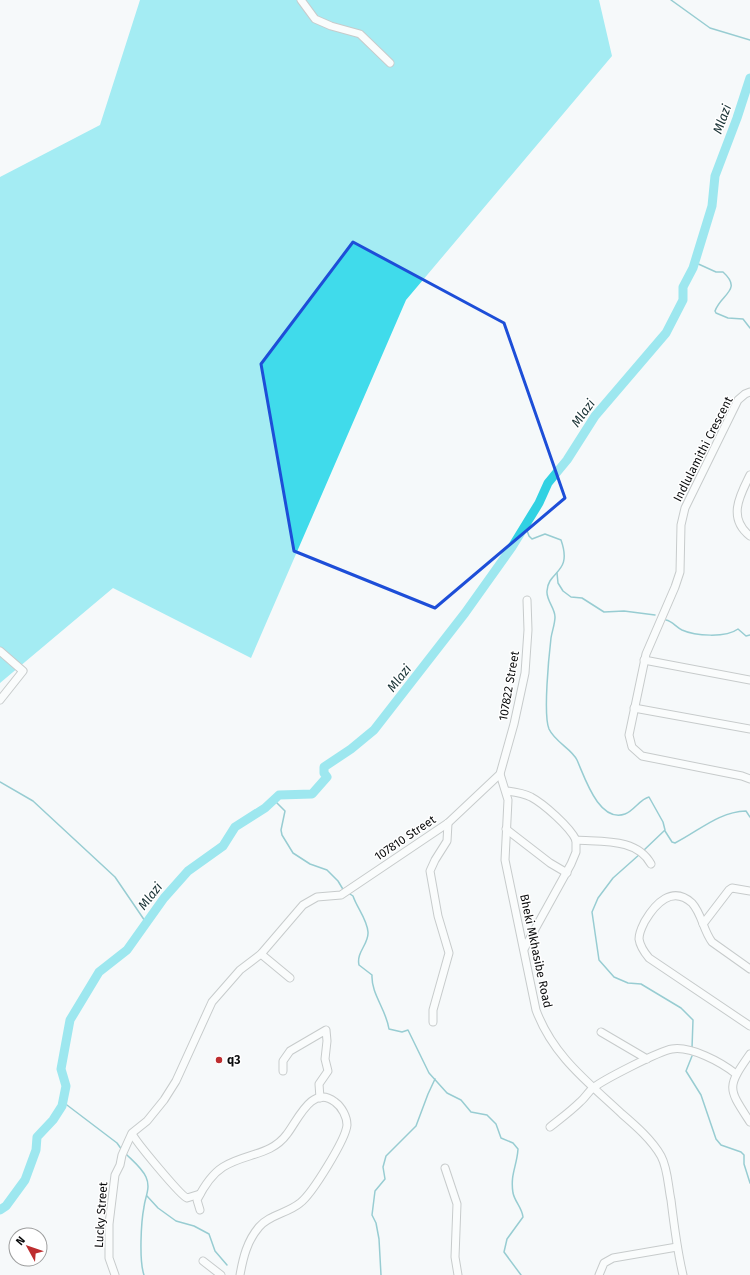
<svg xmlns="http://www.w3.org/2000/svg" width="750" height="1275" font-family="'Fira Sans',sans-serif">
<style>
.forest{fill:#40dbeb}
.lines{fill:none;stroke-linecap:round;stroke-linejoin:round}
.stream{stroke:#2696a2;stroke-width:1.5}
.river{stroke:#31d1e2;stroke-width:9}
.minor-casing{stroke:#8f9394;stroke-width:9}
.minor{stroke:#fff;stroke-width:7}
.marked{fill:none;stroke:#1d4ed8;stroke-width:3;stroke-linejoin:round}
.poi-dot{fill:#bd2d2f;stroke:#fff;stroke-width:1.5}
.labels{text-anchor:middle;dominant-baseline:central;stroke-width:3;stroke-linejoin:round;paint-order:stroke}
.street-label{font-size:12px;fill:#0b0c0d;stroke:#fff}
.poi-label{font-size:12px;font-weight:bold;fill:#0b0c0d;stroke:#fff;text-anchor:start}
.water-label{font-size:13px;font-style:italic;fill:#1a3336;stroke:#fff}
</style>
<rect width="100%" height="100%" fill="#f5f9fa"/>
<path class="forest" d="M140,0h459l13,56 -206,244 -155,358 -138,-70 -113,95v-506l100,-52z"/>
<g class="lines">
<g class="stream">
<path d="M671,0l39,28 40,12"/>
<path d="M694,262l22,10h7c20,18 -2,22 -8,39l1,2 12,5 15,1 7,9"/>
<path d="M525,525l4,11 3,3 13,-5 16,6c12,34 -13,30 -14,51 -1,9 8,17 8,26 0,7 -3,14 -4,21 -2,17 -8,77 -2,91 6,13 23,20 28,31 8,18 22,63 48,54 9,-3 15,-15 24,-17l14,25 2,8 -22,21"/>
<path d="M557,573l1,10 5,8 8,6 11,1 22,14 20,-1 31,4"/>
<path d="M666,620c6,1 10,7 16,10 13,6 44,8 56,-1l8,7 4,-1"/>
<path d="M0,782l33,19 82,76 30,44"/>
<path d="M274,800l11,11 -4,19 1,5 11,18 17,11 17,6 11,11 6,10"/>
<path d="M665,831l7,11 3,1c24,-12 43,-31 71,-32l4,6"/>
<path d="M640,854l-27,24 -15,20 -6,14 7,48 15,17 14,6 13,1 40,24 12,12 -1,28"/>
<path d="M350,894l3,2c4,12 14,23 15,36 1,12 -12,20 -9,33l13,10c-1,19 14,34 17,54l13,3 6,-2 21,43 18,20 14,7 10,12 16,3 9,9 5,14 12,5 5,6c-1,17 -8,25 -5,44 2,9 9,15 10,24l-16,22 -3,13 17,23"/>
<path d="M692,1056l-6,15 15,24 15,44 5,6 20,7 3,3v9l6,19"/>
<path d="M63,1102l54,41 5,7"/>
<path d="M126,1154c7,7 16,14 20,23 5,11 -1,20 -2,30 -3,15 -5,54 0,68"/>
<path d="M147,1196l11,12 18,13 18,5 15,8 6,17 12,14"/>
<path d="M381,1275l-2,-36 -3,-16 -4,-8 3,-24 10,-12 -2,-12 3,-11 30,-30 12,-32 7,-15"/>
</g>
<path class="river" d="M0,1210l6,-4 19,-26 11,-30 1,-13 16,-17 9,-14 4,-20 -5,-17 9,-49 29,-48 28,-22 37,-52 24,-27 35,-25 12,-19 30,-19 14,-13 33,-1 15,-17 -3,-4v-6l27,-18 23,-19 91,-117 47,-66 27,-44 9,-20 19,-23 28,-44 71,-83 17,-33v-13l10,-19 19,-62 3,-30 22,-58 13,-40"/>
<g class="minor-casing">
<g id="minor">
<path d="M301,0l14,19 16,7 29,8 30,29"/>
<path d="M750,392l-5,2 -7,6 -53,108 -4,17 -1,47 -5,15 -29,67 -17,81 3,12 10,9 100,20 8,3"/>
<path d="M750,475c-10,20 -23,43 0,61"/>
<path d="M0,651l23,20 -23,29"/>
<path d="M644,660l106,20"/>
<path d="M634,708l116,21"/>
<path d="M500,774l8,26 -3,60 31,150c17,46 52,72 86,104 14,12 30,26 39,42 7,13 7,30 10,44 3,25 6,50 12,75"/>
<path d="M507,791c8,1 16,2 24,6 13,7 39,30 45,43"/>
<path d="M506,829l44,34 17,10"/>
<path d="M576,840c27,2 61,-2 75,24"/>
<path d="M703,924l26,-34 3,-2 18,3"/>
<path d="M524,949l47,-85 5,-12v-12"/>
<path d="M261,954l29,24"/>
<path d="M750,969l-38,-27c-9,-12 -10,-28 -20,-39 -20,-18 -37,1 -47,18 -3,6 -6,11 -6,18 1,7 5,13 10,19l101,68"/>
<path d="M433,1022v-12l16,-57 -11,-37 -8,-45 5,-11 12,-19 1,-18"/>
<path d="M601,1032l46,27"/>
<path d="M750,1054c-24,34 -22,34 0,68"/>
<path d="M283,1071v-10l7,-10 36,-21 1,11 -2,18 3,12 -9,13 1,14"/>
<path d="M550,1127c10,-8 21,-16 30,-25 5,-4 8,-10 13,-14 10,-8 66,-37 79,-39 19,-3 49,13 64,25"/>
<path d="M445,1168l12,36 -2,53 3,18"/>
<path d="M200,1194l-13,4c-6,-2 -53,-58 -55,-65l15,-12 17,-21 12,-19 36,-79 28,-32 21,-16 42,-49 14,-8 24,-2 107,-72 52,-49 14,-50 11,-51 3,-43 -1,-30"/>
<path d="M200,1210l-3,-10c6,-12 15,-26 26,-33 22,-14 48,-11 64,-33 11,-14 25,-50 48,-32 7,5 12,15 12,23 -1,14 -35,69 -47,78 -12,10 -31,12 -41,24 -12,14 -16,31 -19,48"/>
<path d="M203,1261l18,14"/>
<path d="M115,1275l-6,-17v-34l6,-49 5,-10 2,-10 9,-20"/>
<path d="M599,1275l5,-12 9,-5 64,-11"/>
</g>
</g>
<use href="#minor" class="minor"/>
</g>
<path d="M0 0H750V1275H0ZM353,242l151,81 61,175 -130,110 -141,-57 -33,-187z" fill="#f5f9fa" fill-opacity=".55" fill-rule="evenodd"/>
<path class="marked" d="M353,242l151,81 61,175 -130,110 -141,-57 -33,-187z"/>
<circle class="poi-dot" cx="219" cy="1060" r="4"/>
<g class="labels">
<g class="street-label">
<text transform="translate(703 449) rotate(-63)">Indlulamithi Crescent</text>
<text transform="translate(509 686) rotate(-80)">107822 Street</text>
<text transform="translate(405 838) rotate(-34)">107810 Street</text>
<text transform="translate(536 951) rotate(78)">Bheki Mkhasibe Road</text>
<text transform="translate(101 1215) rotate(-86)">Lucky Street</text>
</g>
<g class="poi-label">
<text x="227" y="1060">q3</text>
</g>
<g class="water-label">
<text transform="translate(722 119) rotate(-70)">Mlazi</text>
<text transform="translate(583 413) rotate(-54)">Mlazi</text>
<text transform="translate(399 678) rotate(-52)">Mlazi</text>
<text transform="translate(150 896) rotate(-52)">Mlazi</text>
</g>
</g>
<g transform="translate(28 1247) rotate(310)"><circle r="19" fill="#ffffff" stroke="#9d9e9e"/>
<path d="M0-3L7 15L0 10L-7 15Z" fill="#bd2d2f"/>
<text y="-6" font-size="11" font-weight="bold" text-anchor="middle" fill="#0b0c0d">N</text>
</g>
</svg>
